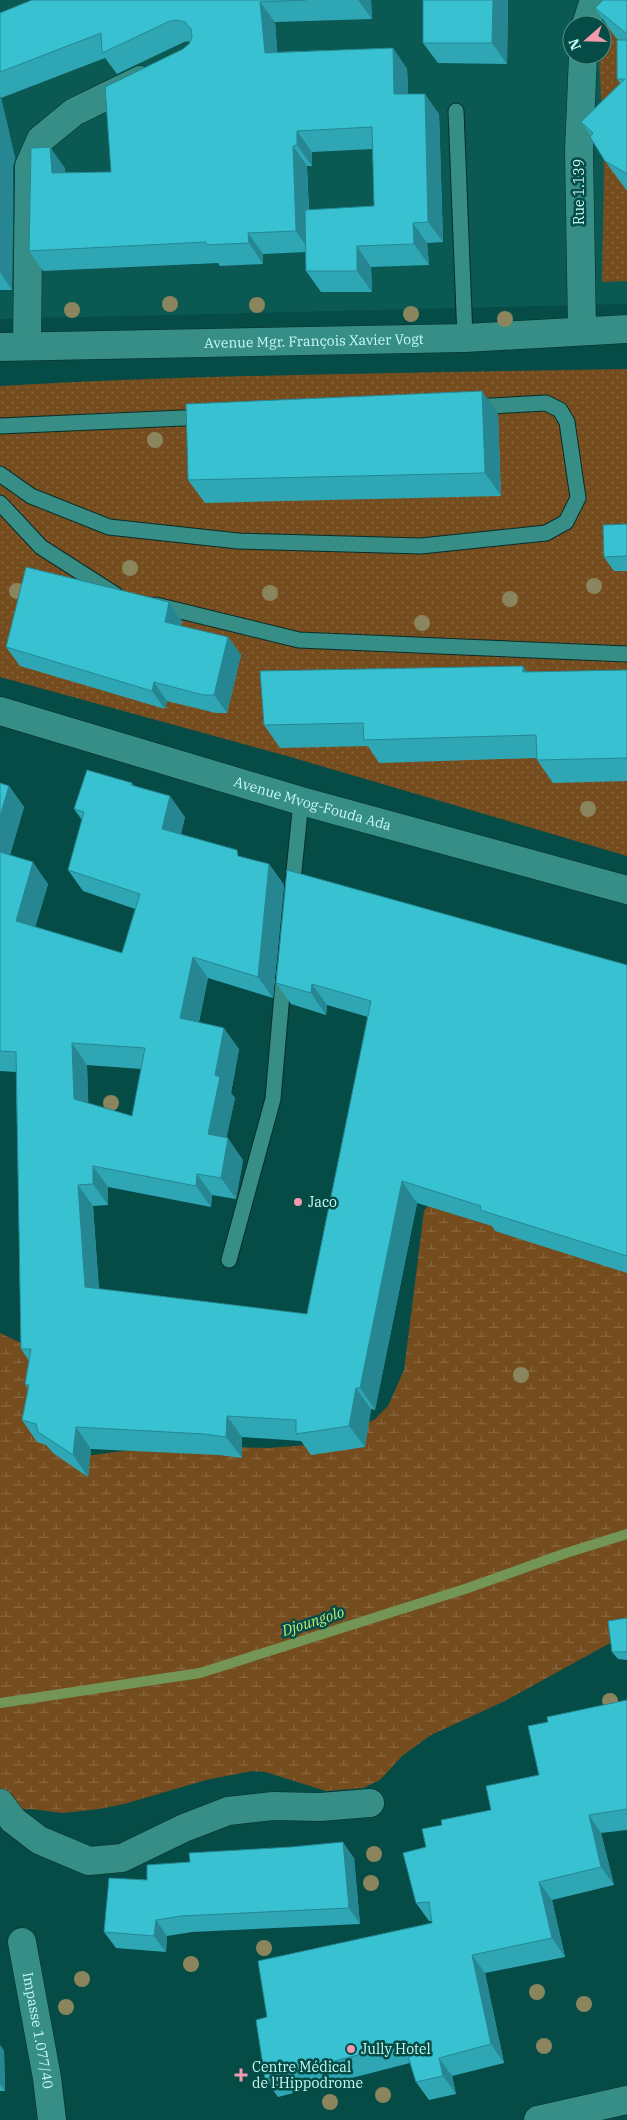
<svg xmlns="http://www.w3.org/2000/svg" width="627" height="2120" font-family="'IBM Plex Serif',serif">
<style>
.built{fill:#0b5953;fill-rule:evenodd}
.grass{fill:url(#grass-dots)}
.wetland{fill:url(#wetland-marsh)}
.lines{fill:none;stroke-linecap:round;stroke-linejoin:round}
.stream{stroke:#739657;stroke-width:10}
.lane-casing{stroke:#072e2a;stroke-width:17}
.street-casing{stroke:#072e2a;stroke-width:29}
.secondary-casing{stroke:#072e2a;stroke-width:29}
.lane{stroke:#368e86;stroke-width:15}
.street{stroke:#368e86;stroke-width:28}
.secondary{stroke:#368e86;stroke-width:28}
.tree{fill:#8b855d}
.wall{fill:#2fa6b4;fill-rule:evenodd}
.shaded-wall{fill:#268792}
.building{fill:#37c1d1;stroke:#268792;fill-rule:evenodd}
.poi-dot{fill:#f39aac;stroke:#054b46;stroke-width:2}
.labels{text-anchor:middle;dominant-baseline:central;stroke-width:5;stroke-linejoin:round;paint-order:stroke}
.street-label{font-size:14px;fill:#c8fbf5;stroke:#054b46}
.poi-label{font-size:14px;fill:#c8fbf5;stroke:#054b46;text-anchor:start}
.water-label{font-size:15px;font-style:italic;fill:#bfe97b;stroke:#054b46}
</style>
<defs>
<pattern id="grass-dots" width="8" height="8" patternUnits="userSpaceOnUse" patternTransform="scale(1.25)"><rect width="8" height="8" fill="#754c1e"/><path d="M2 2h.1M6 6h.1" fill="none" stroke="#87673f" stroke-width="1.8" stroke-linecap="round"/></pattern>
<pattern id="wetland-marsh" width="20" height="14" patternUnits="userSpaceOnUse" patternTransform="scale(1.25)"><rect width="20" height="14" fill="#754c1e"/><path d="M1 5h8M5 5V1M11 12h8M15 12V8" fill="none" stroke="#87673f"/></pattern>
</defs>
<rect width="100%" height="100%" fill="#054b46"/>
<path class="built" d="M0,0h627v304l-627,15zM572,25h30v30h-30z"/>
<g class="grass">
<path d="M627,4v277l-25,1 2,-112 -5,-115h3v-27z"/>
<path d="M627,369v487l-340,-100 -287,-79v-291c209,-12 418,-13 627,-17z"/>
</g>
<path class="wetland" d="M431,1201l196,54v381l-15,6 -107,59 -74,34 -29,21 -22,24 -17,8 -37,3 -61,-19 -13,-1 -46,9 -82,24 -25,5 -36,4 -32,-4 -31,2v-478l27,13 43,112 98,-13 100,3 39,-3 67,-25 14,-14 16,-36 20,-159z"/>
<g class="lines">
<path class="stream" d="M0,1703l200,-30 268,-85 98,-35 61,-19"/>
<g class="lane-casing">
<g id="lane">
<path d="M456,111l9,227"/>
<path d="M0,426l206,-9"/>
<path d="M0,474l31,22 78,31 129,14 183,5 125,-13 20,-11 12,-24 -11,-76 -7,-12 -14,-7 -74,4"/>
<path d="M0,503l41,44 75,48"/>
<path d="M156,605l143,35 328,14"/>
<path d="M292,891l9,-90"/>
<path d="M229,1260l44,-161 11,-128"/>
</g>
</g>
<g class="street-casing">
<g id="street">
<path d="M586,25l8,-25"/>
<path d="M582,330l-3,-179 4,-96"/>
<path d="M27,345l2,-179 12,-27 33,-27 66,-32"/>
<path d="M0,1803l13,17 26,20 50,21 33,-3 62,-30 44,-17 45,-5 47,1 50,-4"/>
<path id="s1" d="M22,1942l25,136 5,42"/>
<path d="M538,2120l89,-20"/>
</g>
</g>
<g class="secondary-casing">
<g id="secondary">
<path id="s2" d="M0,347l465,-9 162,-9"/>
<path id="s3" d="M0,711l301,90 326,89"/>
</g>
</g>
<use href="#lane" class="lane"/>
<use href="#street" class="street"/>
<use href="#secondary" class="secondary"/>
</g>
<g class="tree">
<circle cx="170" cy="304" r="8"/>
<circle cx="257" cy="305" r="8"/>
<circle cx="72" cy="310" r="8"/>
<circle cx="411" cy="314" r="8"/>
<circle cx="505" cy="319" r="8"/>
<circle cx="155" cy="440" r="8"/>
<circle cx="130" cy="568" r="8"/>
<circle cx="594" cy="586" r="8"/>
<circle cx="17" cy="591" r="8"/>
<circle cx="270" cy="593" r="8"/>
<circle cx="510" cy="599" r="8"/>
<circle cx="422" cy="623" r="8"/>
<circle cx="588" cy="809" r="8"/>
<circle cx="111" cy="1103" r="8"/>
<circle cx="521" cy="1375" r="8"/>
<circle cx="610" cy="1701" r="8"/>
<circle cx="374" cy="1854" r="8"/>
<circle cx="371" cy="1883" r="8"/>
<circle cx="264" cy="1948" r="8"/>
<circle cx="191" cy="1964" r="8"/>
<circle cx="82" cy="1979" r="8"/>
<circle cx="537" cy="1992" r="8"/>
<circle cx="584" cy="2004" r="8"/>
<circle cx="66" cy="2007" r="8"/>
<circle cx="544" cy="2046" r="8"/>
<circle cx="383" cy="2095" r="8"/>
<circle cx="330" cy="2102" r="8"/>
</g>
<g class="wall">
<path d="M32,0h339l1,19 -97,3 2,30 116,-4 14,21 1,25 31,20 4,128 -16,1 2,22 -58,2 1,25h-51l-15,-21v-19l-43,2v10l-43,2 -2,-3 -175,8 -14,-20 36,-83v5l46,-1 72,-123 6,-5 1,-3 -6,1 -67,32 -12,-16 -104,40 14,60 -2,8 -1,124h-12v-277zM373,149l1,57 -65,4 -2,-44h5v-14z"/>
<path d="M423,0h85l-1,64 -69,-1 -15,-20z"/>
<path d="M627,0v191l-22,-30 -14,-25 -10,-14 39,-39 -3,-4 2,-39 -3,-2 -21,-30z"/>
<path d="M498,414l3,82 -296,7 -17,-23z"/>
<path d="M627,524v47h-13l-10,-14z"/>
<path d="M169,602l13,19 -1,5 47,11 13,18 -14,58h-11l-49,-12 -2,8 -145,-43 -14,-19z"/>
<path d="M523,666l4,6 100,-2v111l-74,2 -16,-23v-2l-158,5 -11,-17 -88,2 -16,-23z"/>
<path d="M0,783l9,3 15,21 -14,48 38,29 -13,43 87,26 13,-44 -52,-18 -15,-21 14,-50 -8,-11 58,-26 2,3 51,31 -4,17 60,23 28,7 15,21 -11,113 -65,-20 -9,44 40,27 -8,44 4,5 -9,40 17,22 -7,39 -24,-4 -1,12 -103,-20v18l-15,1 6,83 208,25 61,-297 -41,-12 -1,10 -35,-11 -15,-21 351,-18v308l-132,-42 -3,-5 -75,-23 -42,207 -4,-1 -6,38 -54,8 -10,-14 -59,-4v21l-23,-3 -128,-6 -3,28 -35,-24 -7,-8 -9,-3 -15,-22 6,-32 -3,-4 4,-23 -8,-12 -5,-277 -16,-1zM87,1065l54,4 -9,47 -44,-13z"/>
<path d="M627,1618v42l-9,-1 -6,-7z"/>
<path d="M627,1700v130l-26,3 13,52 -62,15 13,57 -80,16 19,90 -52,13 4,18 -27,6 -13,-18 -6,-19 -132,34 -13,-18 2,-62 165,-94v-2h-3l-13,-18 10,-56 16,-22 49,-15 48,-35 9,-53z"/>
<path d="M354,1858l6,66 -168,8 -25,4 -1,16 -50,-4 -12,-16 43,-52z"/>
<path d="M0,2045l4,6 1,40h-5z"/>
</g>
<g class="shaded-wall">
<path d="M358,0h13l1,19z"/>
<path d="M493,0h15l-1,64 -15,-21z"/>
<path d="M260,2l15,20 4,51 -14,-20z"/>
<path d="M393,48l14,21 2,46 -15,-21z"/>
<path d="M425,94l14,20 4,128 -15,-20z"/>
<path d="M0,96l1,2 14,60 -2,8 -1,124 -12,-18z"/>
<path d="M297,131l15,21v14l-15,-21z"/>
<path d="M293,146l14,20 3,86 -14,-21z"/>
<path d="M50,147l15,21 1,26 -14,-21z"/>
<path d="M413,223l14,20 2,22 -15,-21z"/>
<path d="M248,233l15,21v10l-14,-21z"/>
<path d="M357,246l14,21 1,25 -15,-21z"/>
<path d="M482,391l16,23 3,82 -16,-23z"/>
<path d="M169,602l13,19 -4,20 -13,-19z"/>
<path d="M228,637l13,18 -14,58 -13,-18z"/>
<path d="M523,666l16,23 -16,-17z"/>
<path d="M154,682l13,19 -2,8 -13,-18z"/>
<path d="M9,786l15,21 -19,64 -5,-8v-47z"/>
<path d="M170,796l15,21 -8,34 -15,-22z"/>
<path d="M33,862l15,22 -17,58 -15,-21z"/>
<path d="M269,864l15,21 -11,113 -15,-21z"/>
<path d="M193,957l15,21 -13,62 -15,-22z"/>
<path d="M312,984l15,21 -1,10 -15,-22z"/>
<path d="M224,1028l15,21 -8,44 4,5 -12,57 -15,-21 7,-59z"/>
<path d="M72,1043l15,22 2,56 -15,-22z"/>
<path d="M228,1138l15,22 -7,39 -15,-21z"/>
<path d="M93,1166l15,21v18l-15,-21z"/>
<path d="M197,1174l15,21 -1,12 -15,-21z"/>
<path d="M402,1181l15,22 -42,207 -15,-22z"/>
<path d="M78,1185l15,21 7,103 -15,-22z"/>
<path d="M356,1388l15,21 -6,38 -16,-21z"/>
<path d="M227,1416l15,21v21l-16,-21z"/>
<path d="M76,1427l15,22 -3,28 -15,-22z"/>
<path d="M589,1815l12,18 13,52 -13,-18z"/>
<path d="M343,1842l11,16 6,66 -11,-16z"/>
<path d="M539,1882l13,18 13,57 -13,-19z"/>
<path d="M156,1920l11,16 -1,16 -12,-16z"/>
<path d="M472,1955l13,18 19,90 -13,-19z"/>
<path d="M0,2045l4,6 1,40 -5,-7z"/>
<path d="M439,2058l13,18 4,18 -13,-18z"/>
</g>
<g class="building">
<path d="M32,0h274l-46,2 5,51 128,-5 1,46h31l3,128 -15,1 1,21 -57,2v25h-51l-1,-61 69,-4 -2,-79 -75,4v14l-4,1 3,85 -48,2 1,10 -43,2v-3l-177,9 2,-103 19,-1 2,26 59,-1 -6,-85 78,-38 6,-5 3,-7 -1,-8 -6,-7 -8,-2 -7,1 -68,32 -1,-20 -101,39v-59z"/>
<path d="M423,0h70l-1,43h-69z"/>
<path d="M603,0h24v34l-32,-26z"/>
<path d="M617,40h10v134l-22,-13 -15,-24 3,-4 -12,-11 44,-43h-8z"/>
<path d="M482,391l3,82 -297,7 -2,-76z"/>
<path d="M627,524v32l-23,1 -1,-32z"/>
<path d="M26,567l143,35 -4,20 63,15 -14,58h-11l-49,-13 -2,9 -146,-44z"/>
<path d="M523,666v6l104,-2v88l-90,2 -1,-25 -172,5 -1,-17 -99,2 -4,-54z"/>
<path d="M87,770l45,13 -1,2 39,11 -8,33 75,21 1,6 31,8 -11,113 -65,-20 -13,61 44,10 -9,47 5,2 -12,57 20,4 -7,40 -24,-4 -1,12 -103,-20v18l-15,1 7,102 222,27 64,-313 -59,-17 -1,9 -35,-10 11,-113 340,95v291l-147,-46 1,-4 -79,-25 -42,207h-4l-7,38 -53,8v-14l-69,-4 -1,21 -22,-3 -128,-7 -3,28 -35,-23 -2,-8 -14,-4 7,-35 -4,-1 6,-35h-10l-5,-297 -16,-1v-199l33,10 -17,59 106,32 18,-59 -72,-24 16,-58 -10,-3zM72,1043l73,5 -13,68 -58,-17z"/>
<path d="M0,783l9,3 -9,30z"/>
<path d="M627,1618v34h-15l-4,-31z"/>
<path d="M627,1700v109l-38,6 12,52 -62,15 13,56 -80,17 19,89 -52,14 4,18 -27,6 -12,-39 -139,36 -9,-59 11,-3 -9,-56 174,-38 -3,-21 -13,1 -13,-50 23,-6 -4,-18 20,-4 -1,-5 50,-10 -5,-24 53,-11 -11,-49 20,-4 -1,-5z"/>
<path d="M343,1842l6,66 -168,8 -25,4 -2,16 -50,-4 5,-54 38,2v-15l43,-3 -1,-9 102,-6z"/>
</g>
<g class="poi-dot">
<circle cx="298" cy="1202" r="5"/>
<circle cx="351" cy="2049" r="5"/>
<path d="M238.5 2067.5h5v5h5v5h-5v5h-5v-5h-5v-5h5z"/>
</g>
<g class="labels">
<g class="street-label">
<text transform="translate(579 192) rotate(-90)">Rue 1.139</text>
<text stroke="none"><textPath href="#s2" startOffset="314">Avenue Mgr. François Xavier Vogt</textPath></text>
<text stroke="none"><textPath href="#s3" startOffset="326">Avenue Mvog-Fouda Ada</textPath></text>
<text stroke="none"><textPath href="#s1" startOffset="90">Impasse 1.077/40</textPath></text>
</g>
<g class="poi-label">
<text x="308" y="1202">Jaco</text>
<text x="361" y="2049">Jully Hotel</text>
<text x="252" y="2067">Centre Médical<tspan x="252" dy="16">de l'Hippodrome</tspan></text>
</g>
<g class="water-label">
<text transform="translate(313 1621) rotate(-18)">Djoungolo</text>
</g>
</g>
<g transform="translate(587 40) rotate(250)"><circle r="24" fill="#054b46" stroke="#53918c"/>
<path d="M0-4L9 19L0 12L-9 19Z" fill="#f39aac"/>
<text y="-8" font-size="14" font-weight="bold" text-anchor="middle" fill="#c8fbf5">N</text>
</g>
</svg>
